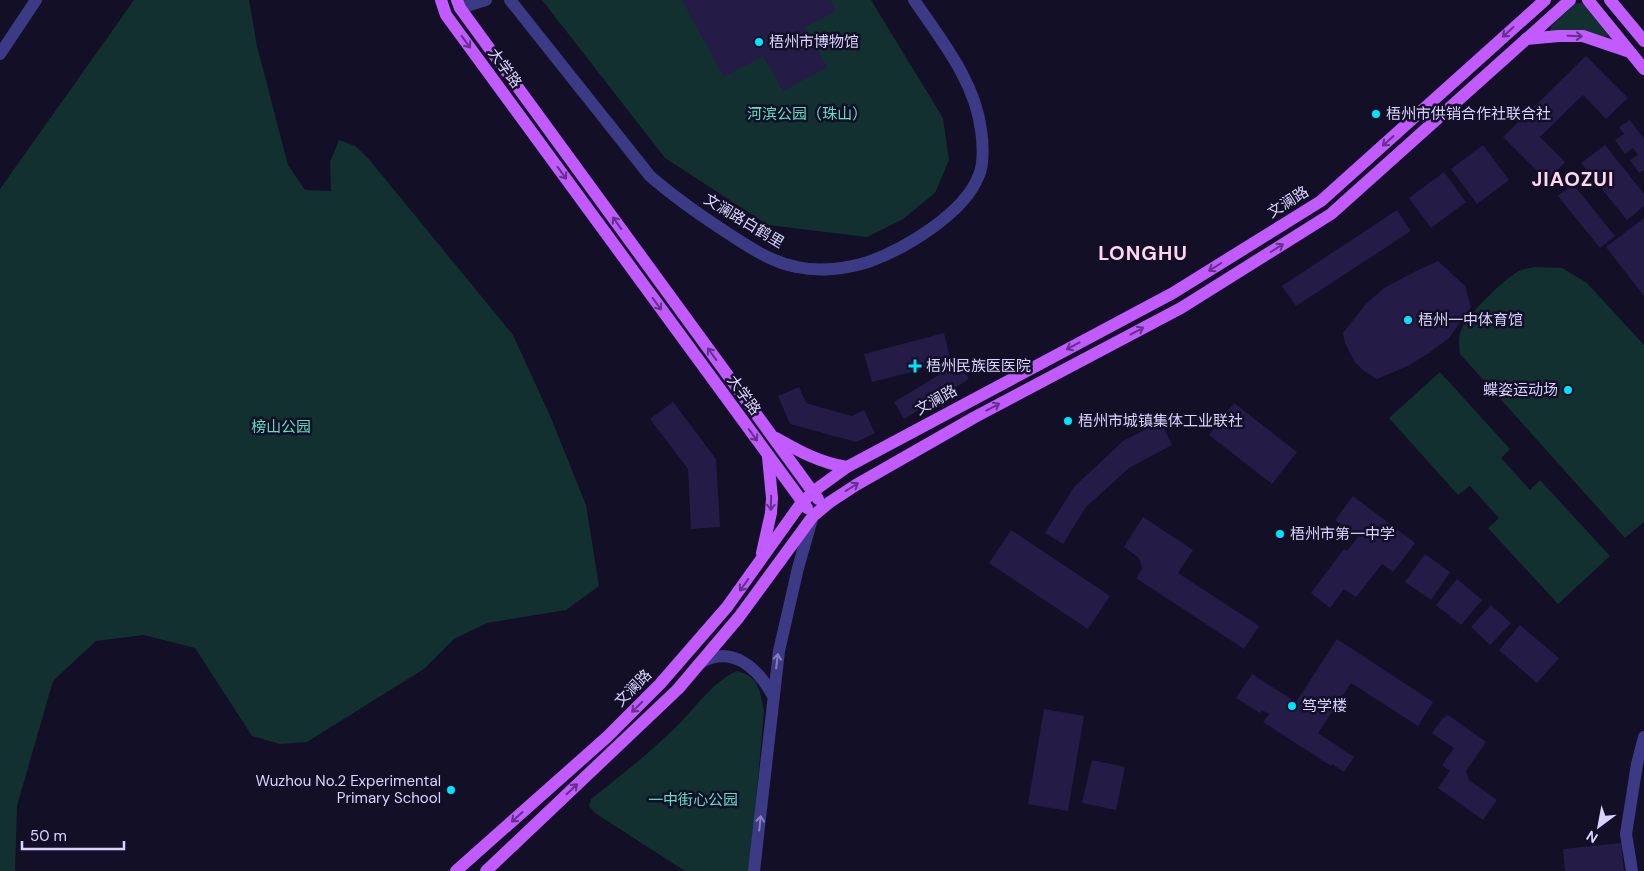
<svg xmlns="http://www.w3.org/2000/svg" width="1644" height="871" font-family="'DM Sans','Noto Sans SC',sans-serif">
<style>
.green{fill:#12302f}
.building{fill:#241b47}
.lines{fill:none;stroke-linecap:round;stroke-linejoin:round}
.minor{stroke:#3d3a85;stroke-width:12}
.major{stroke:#c25bff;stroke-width:12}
.oneway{stroke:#623188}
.oneway2{stroke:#837fbc}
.poi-dot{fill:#00e5ff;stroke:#130f26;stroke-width:2}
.labels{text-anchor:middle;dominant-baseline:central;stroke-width:5;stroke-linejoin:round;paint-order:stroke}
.poi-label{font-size:15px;fill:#d9d4ff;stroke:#130f26;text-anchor:start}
.street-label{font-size:15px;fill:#d9d4ff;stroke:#130f26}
.park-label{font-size:15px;fill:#5fe0c0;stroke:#130f26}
.district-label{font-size:20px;font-weight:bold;letter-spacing:1px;fill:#ffd6f0;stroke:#130f26}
</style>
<rect width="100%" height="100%" fill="#130f26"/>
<g class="green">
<path d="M134,0h115l8,46 31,119 17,25 26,1 -1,-29 9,-22 16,6 13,12 145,177 38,83 35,87 13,81 -33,24 -79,13 -33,16 -30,30 -117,73 -27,2 -28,-8 -57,-88 -51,-13 -48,6 -43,40 -36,125 -2,65h-15v-682z"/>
<path d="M542,0h329l72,118 6,42 -14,33 -32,26 -36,18 -99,-12 -103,-67z"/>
<path d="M1580,3l4,1 24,29v2l-3,2 -14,-4 -39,-1 -2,-2 2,-5 23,-21z"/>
<path d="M1535,267l27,1 25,15 57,62v177l-19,16 -165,-184c-1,-9 -2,-15 1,-24 6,-15 43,-51 58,-59 5,-2 11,-3 16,-4z"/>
<path d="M1440,372l70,77 -9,9 29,32 10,-10 70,76 -52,48 -70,-76 11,-10 -29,-32 -12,9 -69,-77z"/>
<path d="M736,671c23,5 24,19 28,40l-14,160h-65l-90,-58 -6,-7 2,-7c30,-24 59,-46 86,-73 19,-19 35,-43 59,-55z"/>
</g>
<g class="building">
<path d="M682,0h148l6,11 -31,16 22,40 -44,24 -20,-35 -39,21z"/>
<path d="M1586,56l42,42 -22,21 -23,-24 -43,42 25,25 -18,19 -44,-44z"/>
<path d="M1630,120l14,19v31l-5,3 -9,-13 8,-5 -5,-7 -8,6 -10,-14 9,-6 -5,-7z"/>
<path d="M1483,145l26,35 -32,24 -26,-35z"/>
<path d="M1605,145l39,49v12l-17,14 -46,-57z"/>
<path d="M1444,172l22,30 -35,26 -22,-30z"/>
<path d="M1573,184l42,52 -15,12 -42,-52z"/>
<path d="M1397,210l14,21 -115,75 -14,-20z"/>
<path d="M1644,218v78l-38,-49z"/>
<path d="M1438,261l27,25 6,21 -22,31 -20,15 -21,13 -31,13 -14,-9 -9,-9 -9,-18 -2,-10 22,-28 19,-17 32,-17z"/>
<path d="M944,333l7,29 -79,20 -8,-28z"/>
<path d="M959,363l10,16 -65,40 -10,-17z"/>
<path d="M799,387l7,16 46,13 12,-6 11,23 -19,9 -66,-18 -12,-28z"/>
<path d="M673,402l43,57 4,68 -29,2 -3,-60 -38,-50z"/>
<path d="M1234,403l63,49 -25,32 -63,-49z"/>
<path d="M1161,422l11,23 -43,23 -43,39 -23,37 -18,-11 29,-46 49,-46z"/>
<path d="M1353,496l62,47 -22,29 -11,-8 -26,33 -12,-8 -14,19 -19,-15 33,-44 3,2 11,-14 -23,-17z"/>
<path d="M1143,517l50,33 -15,23 81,53 -15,23 -108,-71 6,-9 -3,-11 -15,-11z"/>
<path d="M1011,530l99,66 -22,33 -99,-66z"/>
<path d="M1425,554l25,18 -19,28 -26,-18z"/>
<path d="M1457,579l25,21 -21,25 -25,-20z"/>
<path d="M1491,605l20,18 -21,22 -19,-18z"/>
<path d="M1520,625l39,33 -22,25 -38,-33z"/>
<path d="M1337,639l96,63 -15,24 -67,-43 -33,50 36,24 -10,15 -12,-8 -1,2 -68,-44 6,-8 -7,-4 -2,3 -24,-15 16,-24 44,28z"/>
<path d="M1044,709l40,7 -16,95 -40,-7z"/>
<path d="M1448,715l38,27 -20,29 3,9 28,20 -14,20 -45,-32 12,-17 -8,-6 12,-17 -22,-15 10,-14z"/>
<path d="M1092,760l33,7 -9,43 -34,-7z"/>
<path d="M1621,843l3,28h-59l-2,-22z"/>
</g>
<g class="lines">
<g class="minor">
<path d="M510,0l140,176c23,20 47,37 73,54 23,15 47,32 74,37 22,5 49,2 71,-5 37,-13 97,-49 111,-87 5,-11 4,-33 2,-45 -6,-49 -40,-90 -67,-130"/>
<path d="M460,8l26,-8"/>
<path d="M0,54l36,-54"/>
<path d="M700,663c32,-19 58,5 73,33"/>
<path d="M754,871l25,-220 19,-83 14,-49"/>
<path d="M1632,871l-6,-37 11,-70 7,-27"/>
</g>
<g class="major">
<path d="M441,0l5,15 361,493"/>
<path d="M457,0l3,8 358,491"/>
<path d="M1588,0l56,69"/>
<path d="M1610,0l34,41"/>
<path d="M1526,39l33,-3h24l47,16"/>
<path d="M776,438c23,13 44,25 71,29"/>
<path d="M762,553l9,-40 1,-15 -4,-41"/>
<path d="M456,871l151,-134 53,-53 67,-77 75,-105 16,-14 29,-21 326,-174 148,-92 224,-201"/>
<path d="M486,871l192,-182 61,-72 74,-101 17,-14 26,-17 119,-68 206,-109 150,-94 239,-214"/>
</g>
</g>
<defs><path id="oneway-shaft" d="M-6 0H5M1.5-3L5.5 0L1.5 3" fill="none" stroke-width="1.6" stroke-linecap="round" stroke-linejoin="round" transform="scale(1.25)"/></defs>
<g class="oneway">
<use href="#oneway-shaft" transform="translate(1508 32) rotate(138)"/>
<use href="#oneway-shaft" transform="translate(1575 36) rotate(2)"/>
<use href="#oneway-shaft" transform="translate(466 42) rotate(54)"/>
<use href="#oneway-shaft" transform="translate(1388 141) rotate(138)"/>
<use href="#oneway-shaft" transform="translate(562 173) rotate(54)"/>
<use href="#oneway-shaft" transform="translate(617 223) rotate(-126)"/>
<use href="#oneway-shaft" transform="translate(1277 248) rotate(-32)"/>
<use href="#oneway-shaft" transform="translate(1215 267) rotate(148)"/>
<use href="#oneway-shaft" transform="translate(657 304) rotate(54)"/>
<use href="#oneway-shaft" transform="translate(1137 331) rotate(-28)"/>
<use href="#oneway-shaft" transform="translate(1073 346) rotate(152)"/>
<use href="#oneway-shaft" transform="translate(712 354) rotate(-126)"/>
<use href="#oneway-shaft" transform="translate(993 407) rotate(-28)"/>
<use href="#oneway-shaft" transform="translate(753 435) rotate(54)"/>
<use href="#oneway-shaft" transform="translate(852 487) rotate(-32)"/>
<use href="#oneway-shaft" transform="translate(771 503) rotate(91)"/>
<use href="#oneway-shaft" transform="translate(744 585) rotate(126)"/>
<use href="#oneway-shaft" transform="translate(637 707) rotate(135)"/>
<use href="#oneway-shaft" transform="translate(572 789) rotate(-44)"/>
<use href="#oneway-shaft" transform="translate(517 817) rotate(138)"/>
</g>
<g class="oneway2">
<use href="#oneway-shaft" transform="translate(777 661) rotate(-83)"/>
<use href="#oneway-shaft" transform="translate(760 823) rotate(-84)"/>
</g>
<g class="poi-dot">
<circle cx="759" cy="42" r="5"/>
<circle cx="1376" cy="114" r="5"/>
<circle cx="1408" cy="320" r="5"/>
<path d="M912.5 358.5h5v5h5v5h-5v5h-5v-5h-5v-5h5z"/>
<circle cx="1568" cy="390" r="5"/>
<circle cx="1068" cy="421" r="5"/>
<circle cx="1280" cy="534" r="5"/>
<circle cx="1292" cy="706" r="5"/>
<circle cx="451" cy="790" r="5"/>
</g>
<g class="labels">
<g class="poi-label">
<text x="769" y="42">梧州市博物馆</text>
<text x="1386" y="114">梧州市供销合作社联合社</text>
<text x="1418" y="320">梧州一中体育馆</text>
<text x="926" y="366">梧州民族医医院</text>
<text x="1558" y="390" text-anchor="end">蝶姿运动场</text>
<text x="1078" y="421">梧州市城镇集体工业联社</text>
<text x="1290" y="534">梧州市第一中学</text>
<text x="1302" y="706">笃学楼</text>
<text x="441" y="781" text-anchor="end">Wuzhou No.2 Experimental<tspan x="441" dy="17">Primary School</tspan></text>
</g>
<g class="street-label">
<text transform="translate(505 68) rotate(54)">大学路</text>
<text transform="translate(1288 202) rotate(-32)">文澜路</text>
<text transform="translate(744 221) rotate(31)">文澜路白鹤里</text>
<text transform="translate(744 395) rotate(54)">大学路</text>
<text transform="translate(936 400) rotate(-29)">文澜路</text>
<text transform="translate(633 688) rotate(-45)">文澜路</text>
</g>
<g class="park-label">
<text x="807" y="114">河滨公园（珠山）</text>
<text x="281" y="427">榜山公园</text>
<text x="693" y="800">一中街心公园</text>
</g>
<g class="district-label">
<text x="1573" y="179">JIAOZUI</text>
<text x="1143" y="253">LONGHU</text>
</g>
</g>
<g transform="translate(1599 826) rotate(212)" stroke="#130f26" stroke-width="4" paint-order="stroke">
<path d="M0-4L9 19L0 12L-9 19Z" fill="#d9d4ff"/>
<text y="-8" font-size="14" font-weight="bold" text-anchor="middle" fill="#d9d4ff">N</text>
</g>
<path d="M22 841v8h102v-8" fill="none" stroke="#d9d4ff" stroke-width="2.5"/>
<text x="30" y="841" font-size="15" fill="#d9d4ff" stroke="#130f26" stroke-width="4" paint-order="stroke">50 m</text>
</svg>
